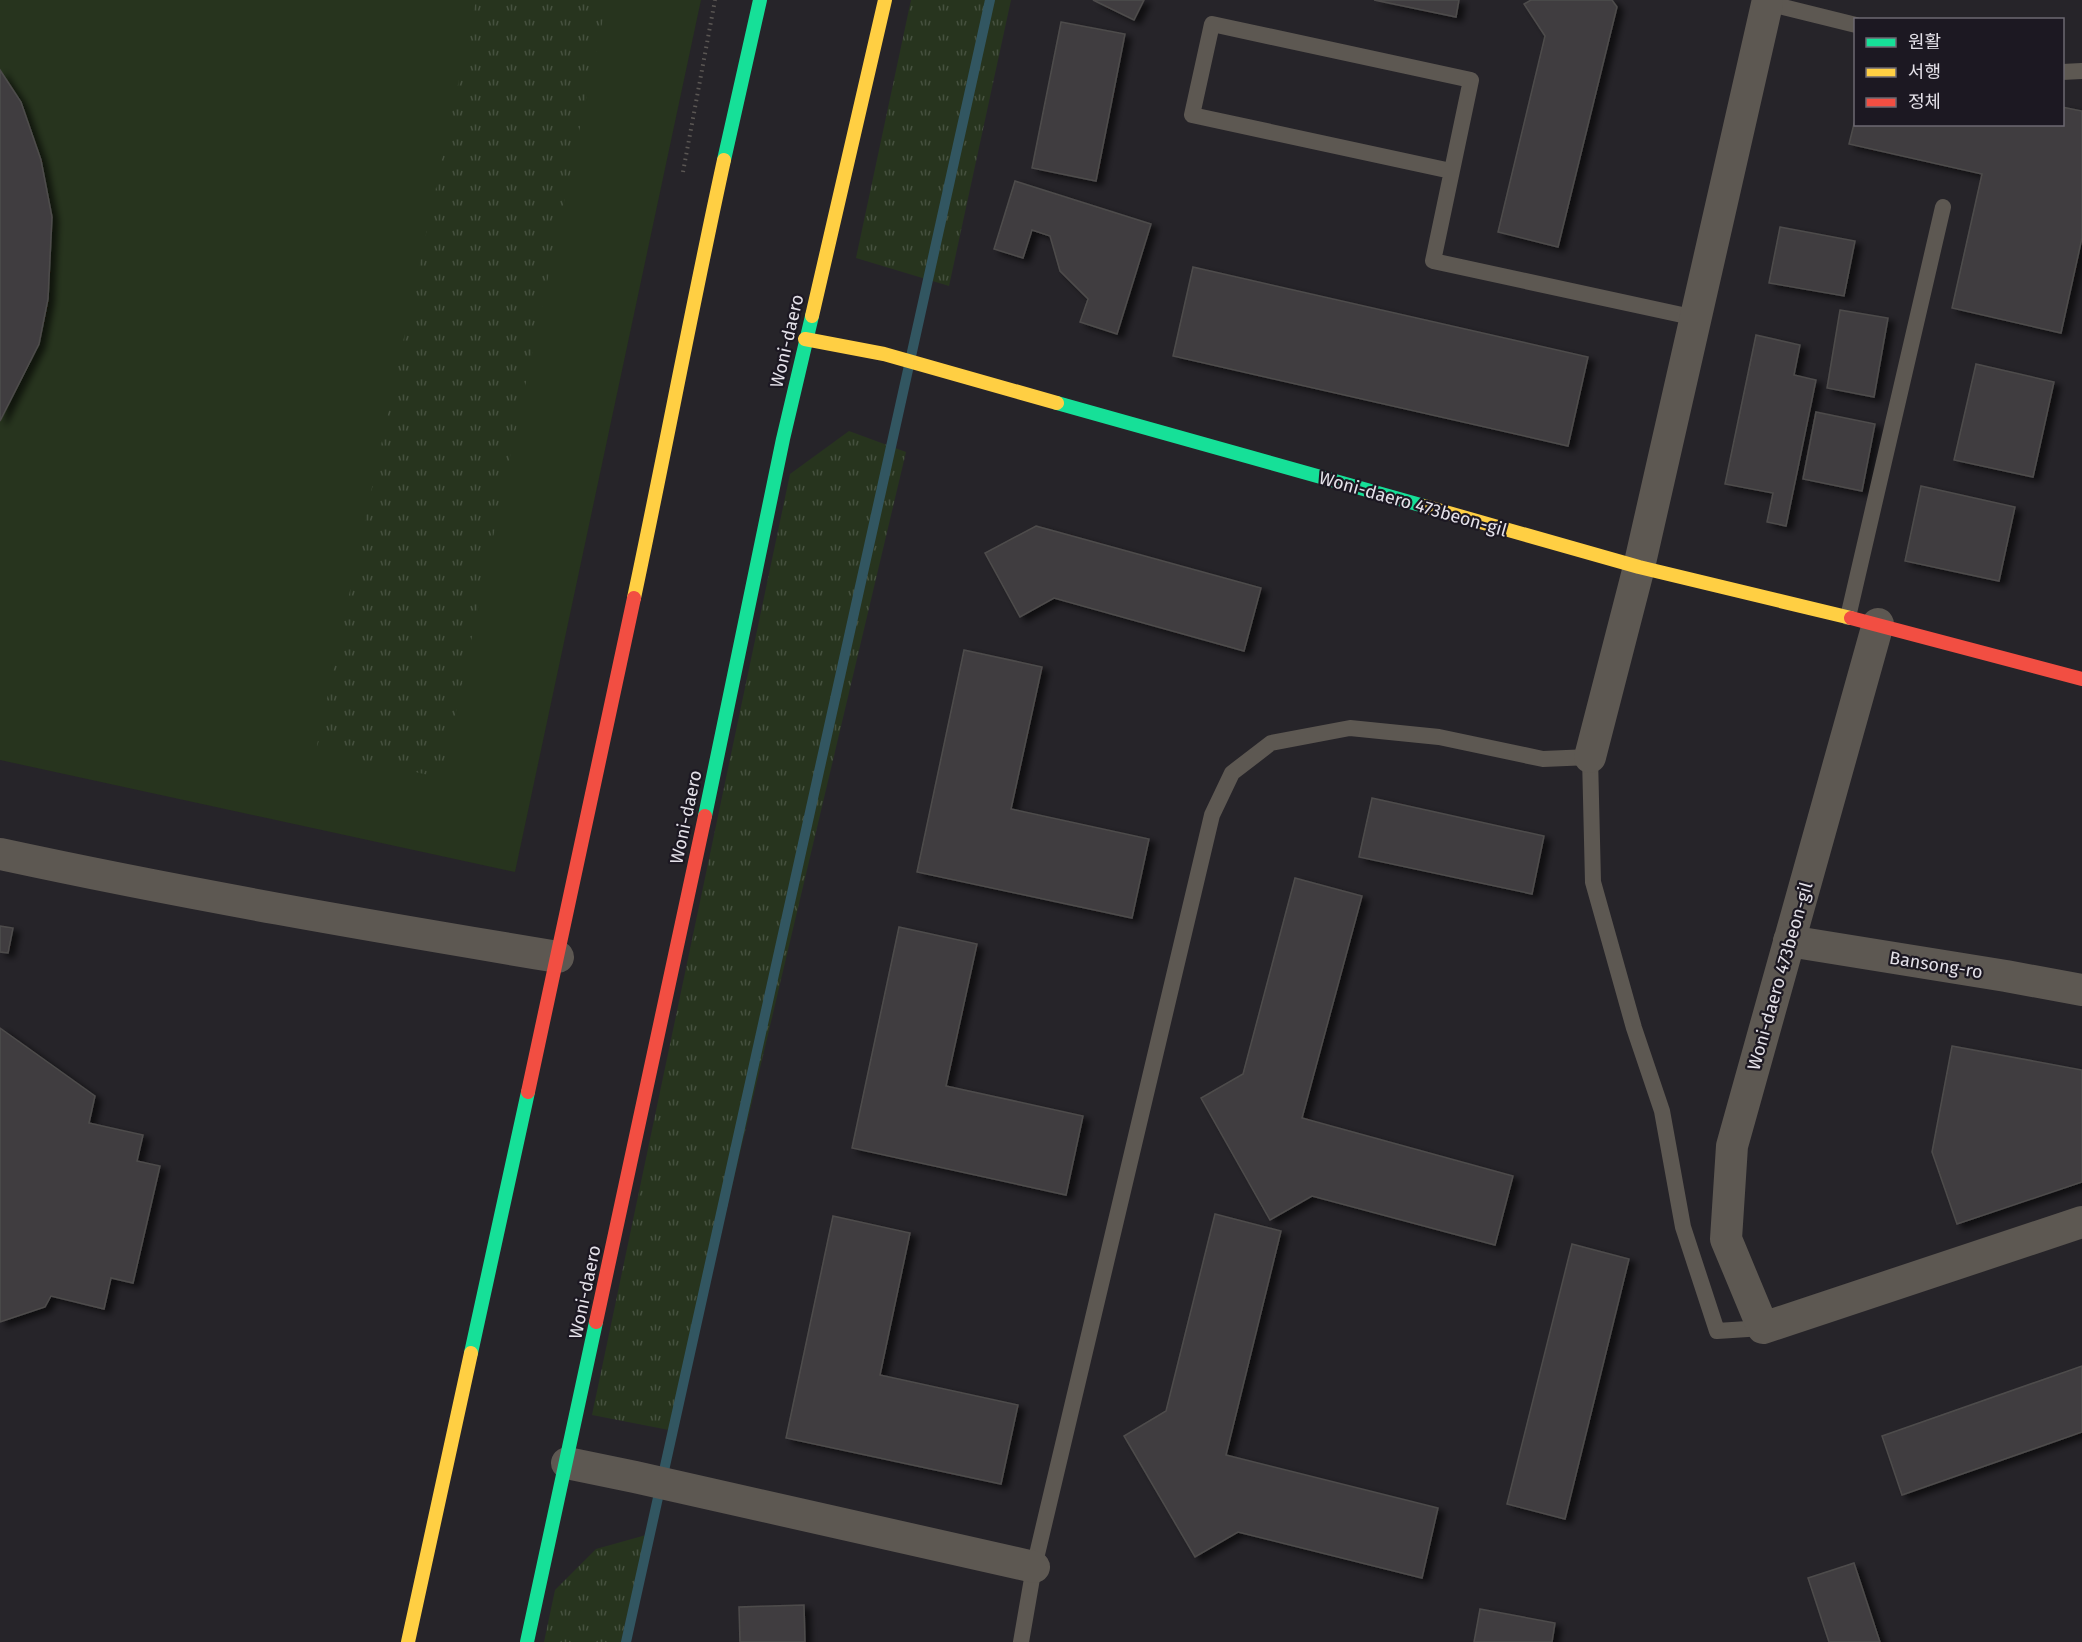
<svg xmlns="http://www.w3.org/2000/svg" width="2082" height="1642" font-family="'Fira Sans','Noto Sans KR',sans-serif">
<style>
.grass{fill:#27341e}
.park{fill:url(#park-tufts)}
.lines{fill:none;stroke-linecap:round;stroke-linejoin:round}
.stream{stroke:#325661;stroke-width:10}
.building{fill:#403e3f;stroke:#4e4c4c;stroke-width:1.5;filter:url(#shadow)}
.path{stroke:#5b5754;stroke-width:4;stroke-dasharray:1.5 4.5;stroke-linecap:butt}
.lane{stroke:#5d5852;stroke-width:16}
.street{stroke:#5d5852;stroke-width:32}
.fast{stroke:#16e098;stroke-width:14}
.slow{stroke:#ffcf43;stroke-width:14}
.jam{stroke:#f24e42;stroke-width:14}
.labels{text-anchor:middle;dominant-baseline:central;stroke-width:4.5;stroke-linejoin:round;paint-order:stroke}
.street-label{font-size:18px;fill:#e4e1e9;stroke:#1c1822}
</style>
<defs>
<pattern id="park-tufts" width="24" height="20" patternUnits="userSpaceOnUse" patternTransform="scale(1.5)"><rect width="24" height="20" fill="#27341e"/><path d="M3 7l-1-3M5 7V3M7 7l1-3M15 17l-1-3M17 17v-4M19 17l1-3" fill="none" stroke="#46513f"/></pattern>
<filter id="shadow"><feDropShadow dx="6" dy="4" stdDeviation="3" flood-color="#0009"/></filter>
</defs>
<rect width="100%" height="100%" fill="#262429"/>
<path class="grass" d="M0,0h701l-186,872 -515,-112z"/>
<g class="park">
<path d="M476,0h131l-165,778 -126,-28z"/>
<path d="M911,0h100l-62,286 -93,-28z"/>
<path d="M849,431l57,21 -232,979 -82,-16 198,-941z"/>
<path d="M646,1535l-25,107h-77l11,-52 41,-41z"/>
</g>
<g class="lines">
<path class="stream" d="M626,1642l364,-1642"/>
</g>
<g class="building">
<path d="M1093,0h51l-10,20z"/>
<path d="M1374,0h85l-3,17z"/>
<path d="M1531,0h81l5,7 -59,240 -60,-15 47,-196 -21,-32z"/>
<path d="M1061,22l64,12 -29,147 -64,-13z"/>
<path d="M0,70l21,32 20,58 11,57 -4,82 -9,45 -39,77z"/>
<path d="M2062,107l20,4v127l-21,95 -109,-25 30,-134 -133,-30 7,-28v8h206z"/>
<path d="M1015,181l136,43 -34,110 -37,-12 8,-23 -28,-28 -10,-35 -18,-6 -9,28 -29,-9z"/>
<path d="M1780,227l75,14 -11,55 -75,-13z"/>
<path d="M1193,267l395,90 -20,89 -395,-90z"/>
<path d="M1840,310l48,8 -14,79 -47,-9z"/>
<path d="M1756,335l44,10 -6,30 22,5 -30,146 -19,-4 6,-29 -48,-9z"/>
<path d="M1976,364l78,18 -21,95 -79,-17z"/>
<path d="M1816,412l59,12 -13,67 -59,-12z"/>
<path d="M1921,486l94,21 -16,74 -94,-20z"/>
<path d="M1036,526l225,62 -17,63 -190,-53 -34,19 -35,-64z"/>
<path d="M964,650l78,17 -31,142 138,30 -17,79 -215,-46z"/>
<path d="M1372,798l172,38 -12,58 -173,-37z"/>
<path d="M1295,878l67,18 -60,222 211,58 -18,69 -183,-49 -42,24 -69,-122 42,-24z"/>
<path d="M0,926l13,2 -5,25 -8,-1z"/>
<path d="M899,927l78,17 -31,142 137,30 -17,79 -214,-47z"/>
<path d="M0,1028l95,68 -6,27 54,12 -6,26 23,5 -27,117 -22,-5 -7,31 -53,-13 -6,11 -45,15z"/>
<path d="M1952,1046l130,24v112l-125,42 -25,-72z"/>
<path d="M1215,1214l66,17 -55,224 212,53 -16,70 -184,-46 -43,25 -71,-121 42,-25z"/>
<path d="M833,1216l77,17 -30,142 138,30 -17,79 -215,-46z"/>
<path d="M1572,1244l57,15 -64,260 -58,-15z"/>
<path d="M2082,1366v66l-180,63 -20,-59z"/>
<path d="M1854,1563l26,79h-51l-21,-64z"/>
<path d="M804,1605l1,37h-65l-1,-35z"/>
<path d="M1480,1609l75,14 -3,19h-78z"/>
</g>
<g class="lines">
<path class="path" d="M683,172l32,-172"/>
<g class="lane">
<path d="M1763,2l93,23"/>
<path d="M2062,72l20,-1"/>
<path d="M1451,171l-259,-56 20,-91 259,56 -38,181 263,57"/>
<path d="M1848,617l95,-410"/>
<path d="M1021,1642l13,-75 178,-752 20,-42 39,-30 79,-15 89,9 104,22 47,-2 3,125 41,146 28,83 21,116 34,104 46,-3"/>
</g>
<g class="street">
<path d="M1878,624l-146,522 -6,93 37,89 319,-106"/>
<path d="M1590,757l49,-190 128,-563"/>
<path d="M0,854c185,40 371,72 558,103"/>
<path d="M1789,941l217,35 76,14"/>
<path d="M567,1463l68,14 399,90"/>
</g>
<g class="fast">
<path d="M724,160l36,-160"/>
<path d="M1057,403l367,103"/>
<path d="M705,816l78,-377 29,-123"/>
<path d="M471,1353l57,-261"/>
<path d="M527,1642l69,-320"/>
</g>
<g class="slow">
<path d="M812,316l73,-316"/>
<path d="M805,339l79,15 173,49"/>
<path d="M1424,506l215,61 212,51"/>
<path d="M634,598c31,-146 58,-292 90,-438"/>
<path d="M408,1642l63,-289"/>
</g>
<g class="jam">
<path d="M1851,618l231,61"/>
<path d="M528,1092l106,-494"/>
<path d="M596,1322l109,-506"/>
</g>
</g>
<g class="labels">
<g class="street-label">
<text transform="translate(787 341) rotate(-77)">Woni-daero</text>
<text transform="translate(1413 504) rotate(16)">Woni-daero 473beon-gil</text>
<text transform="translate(686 817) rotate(-78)">Woni-daero</text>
<text transform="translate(1936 965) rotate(9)">Bansong-ro</text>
<text transform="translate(1780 976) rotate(-74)">Woni-daero 473beon-gil</text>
<text transform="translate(585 1292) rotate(-78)">Woni-daero</text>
</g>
</g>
<rect x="1854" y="18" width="210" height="108" fill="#1c1822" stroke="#6c6872" stroke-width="1.5"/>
<rect x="1866" y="38" width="30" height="9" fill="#16e098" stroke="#6c6872" stroke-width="1.5"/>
<text x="1908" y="48" font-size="18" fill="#e4e1e9">원활</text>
<rect x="1866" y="68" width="30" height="9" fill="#ffcf43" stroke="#6c6872" stroke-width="1.5"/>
<text x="1908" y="78" font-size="18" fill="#e4e1e9">서행</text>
<rect x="1866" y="98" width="30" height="9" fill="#f24e42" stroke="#6c6872" stroke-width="1.5"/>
<text x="1908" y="108" font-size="18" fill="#e4e1e9">정체</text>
</svg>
